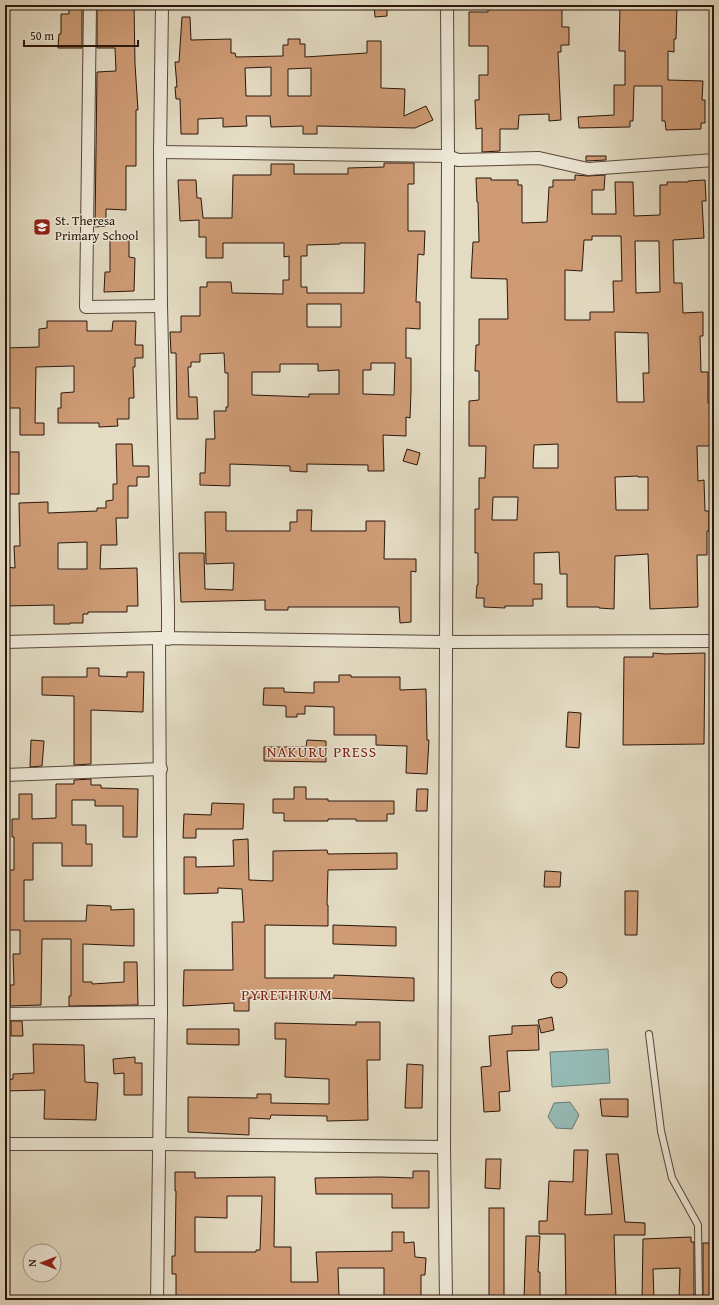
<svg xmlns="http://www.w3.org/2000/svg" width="719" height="1305" font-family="'Gentium Book Plus',serif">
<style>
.water{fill:#95bbb6;stroke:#6b7972}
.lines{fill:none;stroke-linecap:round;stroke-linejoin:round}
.stream{stroke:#6b7972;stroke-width:4.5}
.building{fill:#ce9b75;stroke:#2b160c;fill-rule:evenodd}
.service-casing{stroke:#59473a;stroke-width:8}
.minor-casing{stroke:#59473a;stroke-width:14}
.service{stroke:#ede8d7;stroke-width:6}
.minor{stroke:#ede8d7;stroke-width:12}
.labels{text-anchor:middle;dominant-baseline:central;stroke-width:3;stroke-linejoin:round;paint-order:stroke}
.poi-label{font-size:13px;fill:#2b160c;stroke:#ede8d7;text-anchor:start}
.quarter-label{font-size:15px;letter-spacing:1px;fill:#7a1f14;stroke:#ede8d7}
</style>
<rect width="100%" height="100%" fill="#e3dbc2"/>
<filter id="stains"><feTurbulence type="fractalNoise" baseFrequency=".005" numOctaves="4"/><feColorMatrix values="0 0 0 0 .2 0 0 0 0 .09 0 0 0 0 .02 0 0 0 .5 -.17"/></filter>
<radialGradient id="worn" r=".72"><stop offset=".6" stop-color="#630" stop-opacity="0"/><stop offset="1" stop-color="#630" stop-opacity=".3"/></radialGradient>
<g class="water">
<path d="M608,1049l2,34 -58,4 -2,-35z"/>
<path d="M570,1102l9,13 -7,14 -16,-1 -8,-11 6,-14z"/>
</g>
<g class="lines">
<path class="stream" d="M713,672h1"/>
</g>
<g class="building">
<path d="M69,5h13v43h-24l1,-14h2v-20h8z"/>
<path d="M97,5h37l1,59 3,46h-2v56h-10v44l-20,-1v17l-11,1 2,-155 19,-1 -1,-23h-18z"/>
<path d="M374,5h13v11l-12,1z"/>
<path d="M488,5h74v22h7v18h-8v7h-3l3,68 -12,1v-7l-30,1 -1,14h-18v22l-18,1v-24l-6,1 -1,-29h4v-25h9v-29h-19v-34h19z"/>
<path d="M620,5h57l-1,34h-2v13l-6,-1v29l35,1 -1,19h3v23h-4v6l-35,1 -1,-9h-3v-35h-28l-1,35h-3v6l-51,1 -1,-11 36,-2v-30h11v-34h-6z"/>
<path d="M182,17h8l1,23 40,-1v14h4l1,4 47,-1v-11h5v-6h12v5h5v13l62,-4v-12h14v47l24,1 -1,27 22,-10 7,14 -18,8 -98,-2v8h-14v-8l-32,1 -1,-11h-24l1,10 -24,1v-9l-25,1v15h-17l-1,-35h-4l-1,-12h2l-2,-25h4zM271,67v29h-25l-1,-28zM311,68v28h-23v-27z"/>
<path d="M586,156h20v4l-20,1z"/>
<path d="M384,163h30v21h-6v47h17l-1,24 -6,-1 -2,48h4v27l-14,-1v30h5v33l-1,27 -4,-1v19l-23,-1 1,36h-16v-6l-61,-1v8l-17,-1v-5l-60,-2v22l-30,-1v-12h5l1,-34h9l-1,-28h12v-4h2v-34h-3l-1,-20 -24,1v8h-9v5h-3l1,30h8l1,22h-21l-1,-66h-5l-1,-21h11v-16h19v-29h7v-5h24l1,11 51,1v-14h6v-24l-5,1v-14h-61v15h-17v-21h-7v-17l-19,1 -2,-41h18l1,18h4l2,20h29l1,-43h38v-11h23v10h54v-6l36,-1zM340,243h25l-1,50h-57v-6h-6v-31h6v-11l33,-1zM307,304h34v23h-34zM371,363h24l-1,32 -31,-1v-24h8zM280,364h38v7l21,-1v24h-30v3l-57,-2v-23h28z"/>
<path d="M575,175l13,1 17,-1 -1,15h-12v24h24l-1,-32h18l1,34 26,-1v-30h7v-3h21v-1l17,-1 1,21h-4l2,37 -31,2 1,43h8l1,30 20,-1v24h-3l1,36h7v31h5v43h-16l1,35 6,-1 1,31h4v20h-2v24h-10l1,52 -48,2 -2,-55 -33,2 -1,53 -15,-1v-1h-32v-33h-7l-1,-22 -25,1v31h8v15h-9v7h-28v2l-21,-1v-9h-8l1,-13h1v-32h-3v-44h4v-31h6l1,-32h-17v-45l10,-1v-29h-4l1,-26h3v-26h29l-1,-40 -36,-1 2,-36h6l-1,-40h-1l-1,-24h15v2h27v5h4v38l25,-1 2,-35h4v-7h22zM592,236h29l1,45h-9l1,31h-24v8h-25v-50l17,1 2,-31h8zM635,241h24l1,51 -24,1zM615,332l33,1 1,40h-6l1,29h-27zM558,444v24h-25l1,-23zM638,476v1h10v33h-32l-1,-33zM493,497h25l-1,23h-25z"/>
<path d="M110,235h19v22l6,1 -1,33 -30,1 1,-20h5z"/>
<path d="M47,321h40v10h25l1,-10h23l-1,24h8v13h-8v9h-2l1,31h-5v21h-12l1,7 -19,1v-4h-41v-15h3v-15l13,-1v-26l-38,1 -1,56h9v12h-24v-27h-13v-33h-2v-27l34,-1v-18l8,-1z"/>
<path d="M116,444h16l1,22h16v11h-12v9h-9v32h-12l1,27h-16l-1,24 37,-1 1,38h-11v6h-39v2h-5v9h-13v1h-16v-19l-49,1v-39l10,1 -1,-22h6l-1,-43 29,-1v11l49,-2v-3h9v-7l7,-1v-16h4zM87,542v27h-29v-26z"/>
<path d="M407,449l13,4 -3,12 -14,-4z"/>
<rect x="5" y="452" width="14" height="42"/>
<path d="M297,510h15l-1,21h55v-10h19l-1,38h32v13l-5,-1v51l-11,1 -1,-16h-111v3h-23v-10l-84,2 -2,-49h25l1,36 28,1 1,-27 -28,1 -1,-52h21v19h64v-9h7z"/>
<path d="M653,653l12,1 40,-1 -1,91 -81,1 1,-88h29z"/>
<path d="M87,668h12v8l28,1v-5h17l-1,40 -52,-2v54l-17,1v-69l-32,-1v-18h45z"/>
<path d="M339,675h12v2h49v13l26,-1 1,51h2l-2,34 -21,-1 1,-27 -31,-1v-10h-42v-28l-29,-1v8h-8v3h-11v-11l-23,-1 1,-17h20v4l30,1v-11h25z"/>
<path d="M568,712l13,1 -2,35 -13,-1z"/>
<path d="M31,740l13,1 -2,25 -12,1z"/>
<path d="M307,740l19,1v21l-62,-1v-14h42z"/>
<path d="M91,779v6h10v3l37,1 -1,48h-14v-31h-28v-6h-23v25h14v19h6v22h-30v-23h-29v37h-9v41h62l1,-16 24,1v4l23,-1v37l-51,-2v38h9v2l32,-2v-20h13l1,43 -69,1v-10h2v-57h-29l-1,66 -31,1v-21h4l-1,-31h7v-24h-15v-60h9v-33h-2v-18h7v-25h13v25l24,-1v-34h18v-4z"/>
<path d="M294,787h12v12h22v2h66v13h-7v7h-31v-2h-28v2h-44v-8h-11v-14h21z"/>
<path d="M417,789h11l-1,22h-11z"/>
<path d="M212,803l32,1 -1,25h-47v9h-13l1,-24 27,1z"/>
<path d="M248,839l1,41 24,1v-30l54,-1 1,4 69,-1v16l-69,1 -1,35h1v21l-63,-1v53h69v-3l80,3v23l-88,-3h-77v13h-15v-8l-51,3 1,-36h49l-1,-48h12l-2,-33 -24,-1v5l-34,1v-37h12v10l38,-1 -1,-26z"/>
<path d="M545,871l16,1 -1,15h-16z"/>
<path d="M625,891h13l-1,44h-12z"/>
<path d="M333,925l63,2v19l-63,-2z"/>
<circle cx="559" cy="980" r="8"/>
<path d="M552,1017l2,13 -13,3 -3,-13z"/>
<path d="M11,1021h11l1,15h-12z"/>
<path d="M356,1022h24v38h-13l1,60 -41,1v-5l-56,-1 -1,4 -21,-1v17l-61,-3v-35l69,1v-4h14v9l58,1v-25l-44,-2 1,-38h-11v-16l81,2z"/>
<path d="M538,1025l1,25 -32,1 3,40 -11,1 1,19 -16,1 -3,-45 10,-1 -2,-30 23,-2v-8z"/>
<path d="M187,1029h52v16l-52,-1z"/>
<path d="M33,1044l51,1 1,37 13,1 -2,37 -52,-1 1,-29 -40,1v-11l8,-1v-5l21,-1z"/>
<path d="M135,1057v6h7v32h-18v-22l-10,1 -1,-15z"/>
<path d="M407,1064l16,1 -1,43h-17z"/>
<path d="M600,1099h28v18l-26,-1z"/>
<path d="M574,1150h14l-3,65 27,-1 -6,-60h12l7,68 20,1v12h-31l2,65h-50l-1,-66h-26v-13h8l2,-40 24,1z"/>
<path d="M486,1159h15l-1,30 -15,-1z"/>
<path d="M413,1171h16v37h-37v-14h-76l-1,-16 65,-1 33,1z"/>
<path d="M175,1172h20v6l80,-1 -1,70h17v35h27l-2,-30 76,-1v-19h12v11l10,-1 1,15 11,1 -1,17h-4v25h-37v-32h-46l1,30 -46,1v1h-117v-26h-4v-18h3l1,-65h-1zM227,1196h35l-2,54h-4v2h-61v-35l32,1z"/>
<rect x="489" y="1208" width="15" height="92"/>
<path d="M526,1236h14l-2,36h2v28h-16z"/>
<path d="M691,1237v5h3v58h-15l1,-32 -27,1 1,31h-12l1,-61z"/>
<rect x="703" y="1243" width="11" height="57"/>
</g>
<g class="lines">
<g class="service-casing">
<path id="service" d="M649,1034l12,97 11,47 26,47 1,75"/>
</g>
<g class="minor-casing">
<g id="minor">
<path d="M90,5l-4,302 75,-1"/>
<path d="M162,5l-2,147 1,154 7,302v31"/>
<path d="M160,152l288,4 10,4 81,-2 49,11 126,-9"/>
<path d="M5,642l154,-4 286,4 269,-1"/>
<path d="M5,775l156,-6"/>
<path d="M5,1014l156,-2"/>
<path d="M5,1144h153l286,3"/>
<path d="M157,1300l4,-288 -2,-374"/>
<path d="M446,1300l-2,-153 4,-991 -1,-151"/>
</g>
</g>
<use href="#service" class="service"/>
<use href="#minor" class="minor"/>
</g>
<defs>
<g id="school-square" transform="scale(0.9)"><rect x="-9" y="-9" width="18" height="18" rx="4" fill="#8f2418" stroke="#ede8d7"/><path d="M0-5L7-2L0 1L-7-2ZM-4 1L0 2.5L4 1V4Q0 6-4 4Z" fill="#fff"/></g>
</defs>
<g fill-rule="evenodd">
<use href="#school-square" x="42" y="227"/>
</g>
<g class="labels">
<g class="poi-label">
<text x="55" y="220">St. Theresa<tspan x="55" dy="15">Primary School</tspan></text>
</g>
<g class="quarter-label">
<text x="322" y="751">NAKURU PRESS</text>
<text x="287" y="994">PYRETHRUM</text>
</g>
</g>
<rect width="719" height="1305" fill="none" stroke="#e3dbc2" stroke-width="20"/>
<rect x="6" y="6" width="707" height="1293" fill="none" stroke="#2b160c" stroke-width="2"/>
<rect x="10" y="10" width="699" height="1285" fill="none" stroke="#2b160c"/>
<g transform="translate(42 1263) rotate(270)"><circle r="19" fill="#ede8d7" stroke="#9f9486"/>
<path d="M0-3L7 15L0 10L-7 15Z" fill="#8f2418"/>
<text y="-6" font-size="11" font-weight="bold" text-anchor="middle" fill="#2b160c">N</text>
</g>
<path d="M24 40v6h114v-6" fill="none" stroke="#2b160c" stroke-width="2"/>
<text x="30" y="40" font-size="12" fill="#2b160c" stroke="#ede8d7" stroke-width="3" paint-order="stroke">50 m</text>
<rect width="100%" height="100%" filter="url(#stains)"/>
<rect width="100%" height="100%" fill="url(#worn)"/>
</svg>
